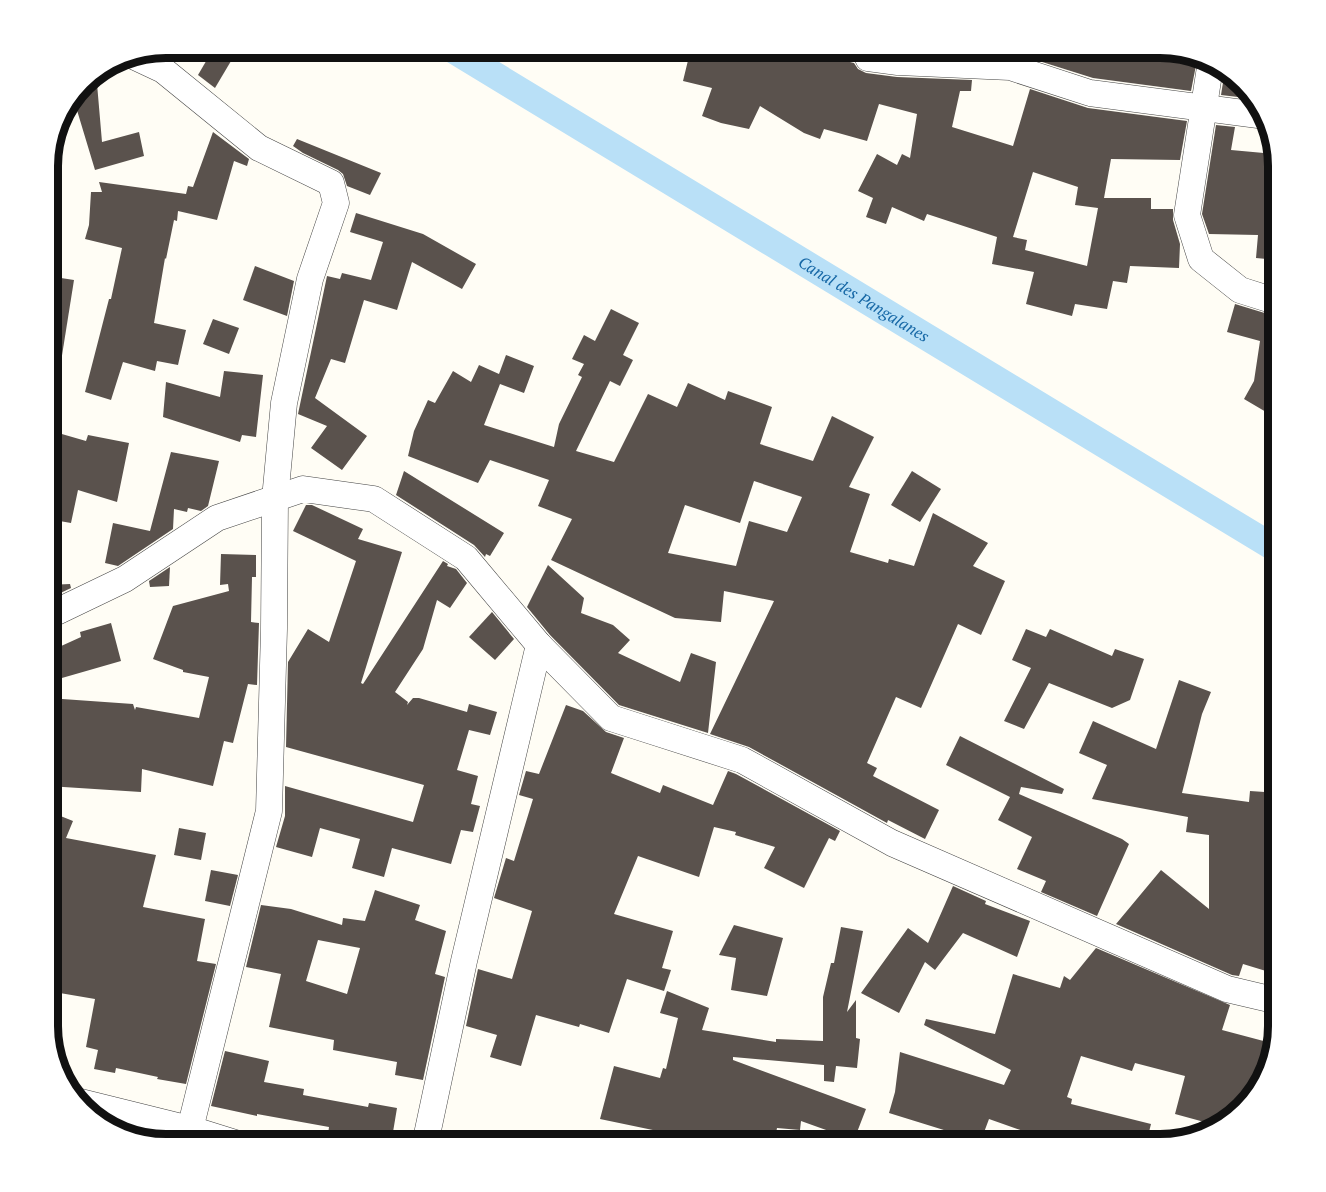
<svg xmlns="http://www.w3.org/2000/svg" width="1326" height="1192" font-family="'PT Serif',serif">
<style>
.lines{fill:none;stroke-linecap:round;stroke-linejoin:round}
.canal{stroke:#b9e0f7;stroke-width:27}
.building{fill:#5a524d;fill-rule:evenodd}
.minor-casing{stroke:#444;stroke-width:27}
.minor{stroke:#fff;stroke-width:26}
.labels{text-anchor:middle;dominant-baseline:central;stroke-width:6;stroke-linejoin:round;paint-order:stroke}
.water-label{font-size:16px;font-style:italic;fill:#1768a6;stroke:#fff}
.rim{fill:none;stroke:#111;stroke-width:8}
</style>
<rect width="100%" height="100%" fill="#fffdf5"/>
<g class="lines">
<path class="canal" id="s1" d="M450,48l828,502"/>
</g>
<g class="building">
<path d="M691,48h69l41,10 2,-8 51,13 4,6 8,4 31,4 75,3 -1,11h-11l-8,36 61,19 17,-57 58,19 99,13 -7,39 -69,-1 -7,39h47v11h22v11l7,24 -1,24 -49,-2 -3,17 -14,-2 -6,28 -32,-5 -3,12 -46,-12 8,-32 -42,-8 5,-27 -70,-23 -3,7 -32,-14 -6,17 -20,-7 7,-19 -15,-7 19,-37 20,11 5,-11 8,4 7,-44 -38,-10 -12,37 -43,-12 -4,10 -16,-6 -44,-27 -11,23 -28,-6 -19,-7 10,-28 -29,-7zM1033,172l45,15 -3,18 23,3 -11,58 -62,-16 2,-10 -14,-3z"/>
<path d="M1119,48h41l38,7 -7,36 -98,-13 -54,-17 4,-12 41,3 1,-2 34,2z"/>
<path d="M212,51l19,10 -16,27 -17,-13z"/>
<path d="M1225,70l18,12 12,17 -34,-4z"/>
<path d="M96,72l6,70 37,-10 5,24 -49,14 -22,-73 15,-19z"/>
<path d="M1216,125l19,2 -4,23 45,4 2,12 -1,94 -21,-2 2,-23 -49,-1 -7,-20z"/>
<path d="M213,132l36,27 -2,7 -13,-5 -17,59 -39,-9 -1,10 -3,-1 -8,39 -1,-1 -11,65 32,7 -8,35 -21,-4 -2,10 -32,-9 -12,38 -26,-8 24,-93h2l11,-51 -37,-9 4,-14 2,-33h11l-3,-10 87,12 2,-8 5,1z"/>
<path d="M297,139l84,34 -11,22 -23,-9 -4,-12 -5,-4 -35,-17 -10,-7z"/>
<path d="M356,213l67,21 53,30 -14,25 -50,-27 -15,48 -33,-10 -19,63 -14,-4 -16,39 52,38 -25,34 -31,-22 16,-22 -29,-12 29,-138 13,3 2,-6 29,7 12,-38 -33,-10z"/>
<path d="M255,266l39,15 -7,35 -44,-16z"/>
<path d="M48,276l26,4 -14,88 -12,-1z"/>
<path d="M1235,304l43,13v102l-34,-20 10,-18 6,-40 -33,-9z"/>
<path d="M611,309l28,14 -16,32 10,5 -13,26 -10,-5 -34,70 38,11 34,-68 29,13 11,-24 37,17 3,-9 44,16 -12,37 53,17 19,-45 42,21 -25,50 21,7 -20,58 38,11 1,-4 25,7 19,-53 55,30 -15,23 32,15 -24,54 -23,-11 -37,84 -25,-11 -29,66 10,5 -4,8 66,34 -14,29 -37,-19 -1,3 -138,-76 -39,-13 64,-133 -50,-10 -3,31 -46,-4 -124,-58 21,-41 -34,-13 11,-26 -59,-20 -12,23 -70,-27 6,-25 14,-31 7,3 18,-32 18,11 8,-17 20,9 7,-19 28,11 -10,27 -24,-9 -16,41 70,22 5,-23 23,-47 -4,-2 6,-11 -12,-5 12,-24 11,6zM754,481l48,16 -15,35 -38,-11 -13,45 -68,-13 17,-48 55,18z"/>
<path d="M213,319l26,9 -10,26 -26,-10z"/>
<path d="M224,371l39,4 -7,62 -14,-2 -2,7 -77,-25 3,-35 54,15z"/>
<path d="M48,430l38,11 2,-6 41,8 -12,59 -39,-12 -7,33 -23,-4 11,-54 -6,-2 2,-8 -7,-3z"/>
<path d="M171,452l48,9 -11,45 -7,5 -13,-3 -1,4 -13,-3 -1,20 -55,37 -13,-3 8,-40 37,8z"/>
<path d="M404,471l100,62 -14,23 -4,-2 -1,3 -11,-12 -78,-50z"/>
<path d="M912,471l29,18 -21,33 -29,-17z"/>
<path d="M306,505h6l51,24 -5,10 44,13 -41,131 2,1 80,-123 5,3 -1,2 9,3 11,14 -17,25 -13,-8 -14,49 -28,43 13,10 -1,3 6,-7h6l48,14 2,-8 28,8 -7,23 -21,-5 -12,40 21,6 -7,28 9,2 -7,26 -12,-2 -10,34 -59,-16 -8,29 -32,-9 8,-29 -40,-11 -8,29 -36,-10 9,-31v-30l128,36 11,-37 -138,-38 2,-85 20,-33 21,13 27,-81 -63,-30z"/>
<path d="M221,554l35,1v22h-4l-1,45 8,1 -2,62 -9,-1 -15,59 -9,-2 -11,45 -71,-17 -1,23 -93,-6v-88l85,6 2,6 1,-3 63,11 10,-41 -26,-5v-2l-30,-11 20,-53 56,-15 -1,-7 -8,1z"/>
<path d="M548,565l36,33 -3,15 32,12 17,15 -12,13 62,29 11,-29 25,9 -8,71 -89,-28 -69,-70 -23,-28z"/>
<path d="M170,567l-1,19 -19,1 -1,-6z"/>
<path d="M70,584l1,4 -23,11v-14z"/>
<path d="M492,612l22,27 -19,21 -26,-23z"/>
<path d="M111,623l10,38 -73,21v-30l33,-15 -1,-5z"/>
<path d="M1026,629l20,8 4,-8 62,27 3,-7 29,10 -14,41 -18,8 -63,-25 -25,46 -20,-8 27,-53 -19,-8z"/>
<path d="M1179,680l32,12 -9,22 -20,79 67,9 1,-11 28,2v37h-5v67l5,1v33l-12,40 -23,-7 -4,12 -7,-1 -116,-51 45,-54 48,39v-74l-23,-3 2,-15 -96,-18 15,-34 -28,-12 14,-32 63,28z"/>
<path d="M566,705l17,6 23,21 18,6 -13,35 49,20 3,-8 50,20 15,-34 8,3 104,57 -5,10 -6,-3 -25,50 -40,-20 11,-21 -40,-12 1,-3 -22,-5 -15,50 -61,-21 -24,58 59,17 -11,37 9,2 -7,21 -37,-12 -18,54 -29,-9 -1,3 -43,-12 -15,51 -31,-9 7,-22 -31,-9 12,-57 34,10 20,-68 -38,-13 12,-40 8,3 19,-62 -14,-4 7,-24 13,3z"/>
<path d="M960,736l104,53 -2,5 -41,-7 -2,7 103,45 7,5 -32,72 -56,-24 5,-11 -29,-12 15,-32 -34,-17 12,-23 -64,-32z"/>
<path d="M48,811l25,10 -7,17 90,17 -13,52 62,12 -8,42 19,3 -30,120 -29,-5 1,-2 -42,-9 -1,5 -21,-4 4,-19 -12,-3 9,-48 -47,-8z"/>
<path d="M179,828l27,5 -5,27 -27,-5z"/>
<path d="M211,870l27,5 -8,31 -25,-5z"/>
<path d="M953,886l33,15 -1,3 45,17 -13,36 -54,-24 -28,37 -10,-8 -26,51 -38,-20 47,-65 20,15z"/>
<path d="M375,890l45,15 -5,15 31,11 -11,43 10,3 -22,103 -28,-5 2,-13 -64,-12 1,-10 -65,-13 12,-53 -35,-7 15,-62 30,4 51,16 1,-7 22,3zM318,940l42,8 -13,46 -41,-13z"/>
<path d="M734,925l49,13 -16,58 -36,-6 5,-32 -17,-3z"/>
<path d="M841,927l22,4 -16,81 9,-12v38l4,1 -3,29 -21,-2 -2,16 -10,-1v-16l-91,-8v3l133,49 -12,31 -53,-19 -1,9 -23,-2 -3,16h-79l1,-5 -96,-20 14,-53 46,12 3,-10 3,1 12,-51 -18,-5 7,-22 42,17 -7,22 74,12v-3l47,2v-44l8,-34h3z"/>
<path d="M1096,948l134,57 -8,25 53,14 -6,27 -25,38 -25,17 -44,-12 10,-38 -50,-13 -3,8 -51,-15 -14,41 5,2 -1,5 80,20 -5,20h-121l4,-11 -40,-14 -9,24 -20,-8 -71,-22 6,-21 5,-40 104,33 7,-15 -87,-45 2,-6 69,15 18,-60 47,14 4,-12 6,4z"/>
<path d="M225,1051l44,10 -5,21 40,7 -1,6 65,12 1,-4 28,5 -6,36h-54l-10,-2 2,-15 -72,-13v2l-46,-10z"/>
</g>
<g class="lines">
<g class="minor-casing">
<g id="minor">
<path d="M131,55l32,15 96,78 72,35 5,20 -26,76 -26,124 -9,96 -1,130 -5,182 -79,318"/>
<path d="M868,58l30,4 112,5 80,26 176,23"/>
<path d="M1211,61l-24,154 14,44 39,31 38,12"/>
<path d="M48,616l77,-37 92,-61 86,-29 71,10 92,59 73,87 72,73 131,42 150,83 335,146 51,12"/>
<path d="M77,1101l113,28 48,15"/>
<path d="M425,1144l39,-183 75,-316"/>
</g>
</g>
<use href="#minor" class="minor"/>
</g>
<g class="labels">
<g class="water-label">
<text stroke="none"><textPath href="#s1" startOffset="484">Canal des Pangalanes</textPath></text>
</g>
</g>
<path d="M0 0H1326V1192H0ZM166 58H1160A108 108 0 0 1 1268 166V1026A108 108 0 0 1 1160 1134H166A108 108 0 0 1 58 1026V166A108 108 0 0 1 166 58Z" fill="#fff" fill-rule="evenodd"/>
<path class="rim" d="M166 58H1160A108 108 0 0 1 1268 166V1026A108 108 0 0 1 1160 1134H166A108 108 0 0 1 58 1026V166A108 108 0 0 1 166 58Z"/>
</svg>
